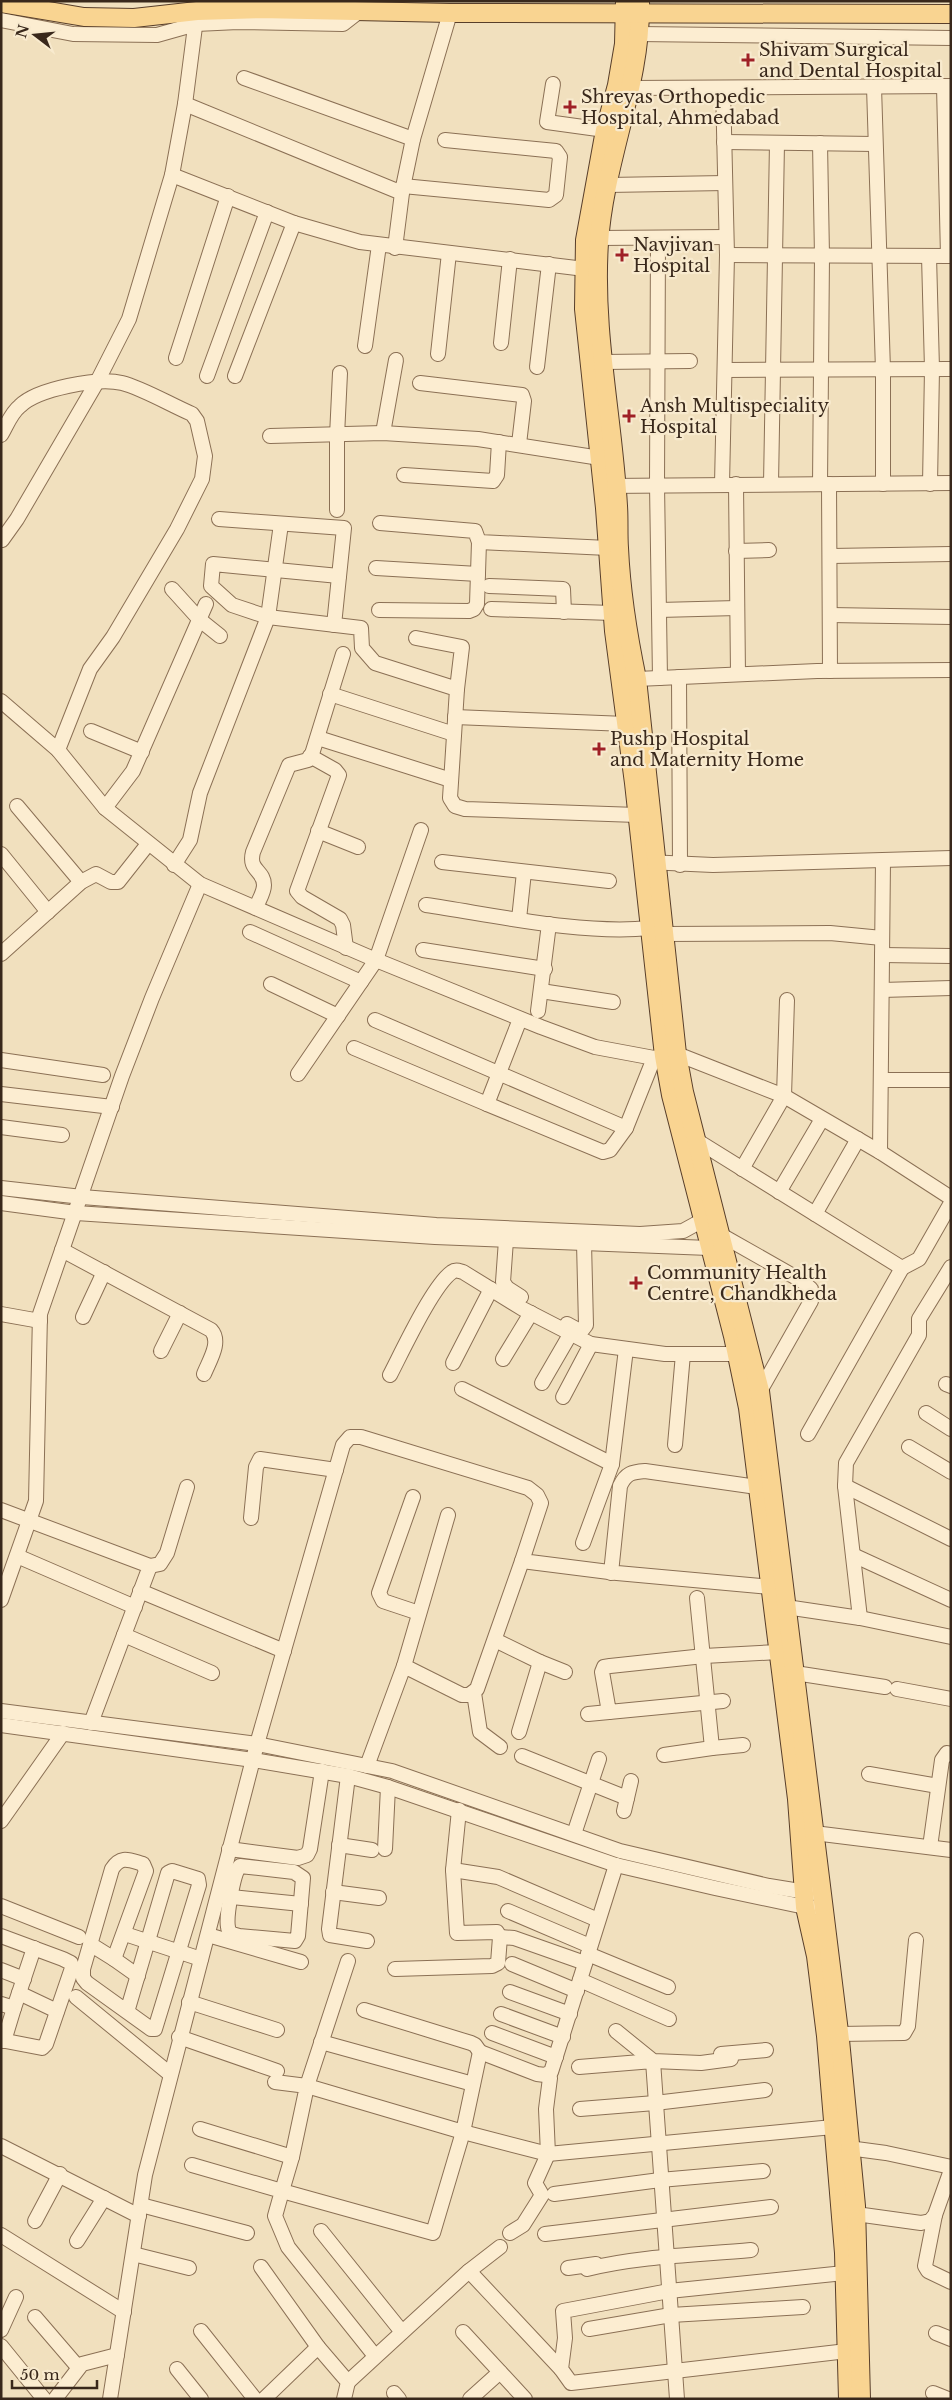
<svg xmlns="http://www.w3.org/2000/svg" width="952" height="2400" font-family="'Libre Baskerville',serif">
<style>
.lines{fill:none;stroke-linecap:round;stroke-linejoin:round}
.minor-casing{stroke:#8b7055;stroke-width:16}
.major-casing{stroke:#583e2a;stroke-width:20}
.minor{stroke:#fcedd1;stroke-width:14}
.major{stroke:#f9d491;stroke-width:18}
.poi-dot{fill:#9f2026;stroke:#f8eace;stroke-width:2}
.labels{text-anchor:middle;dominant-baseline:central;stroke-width:4.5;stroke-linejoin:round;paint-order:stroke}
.poi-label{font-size:18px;fill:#39281b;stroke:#f8eace;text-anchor:start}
</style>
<rect width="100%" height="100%" fill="#f1e0be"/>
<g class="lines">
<g class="minor-casing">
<g id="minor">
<path d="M1,20l72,14 84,1 39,-11 42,-2 105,2 18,-14"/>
<path d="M638,34l313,4"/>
<path d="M244,78l169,61"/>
<path d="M553,84l-6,38 58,8"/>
<path d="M944,86l4,170"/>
<path d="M874,87l9,283v114"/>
<path d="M630,88l321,-2"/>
<path d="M185,104l217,89 -7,55"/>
<path d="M724,142l151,2"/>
<path d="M820,143l2,113 -2,228"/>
<path d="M172,175l122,48 66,19 233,28"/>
<path d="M608,185l117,-2"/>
<path d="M403,186l146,14 7,-5 4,-38 -4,-6 -111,-11"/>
<path d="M402,192l11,-53 37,-126"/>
<path d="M599,238l127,-1"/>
<path d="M658,238l-1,247 3,193"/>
<path d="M727,255l224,1"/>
<path d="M929,256l3,113 -2,115"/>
<path d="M501,343l9,-84"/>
<path d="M365,346l14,-101"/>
<path d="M438,354l11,-101"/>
<path d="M176,358l52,-162"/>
<path d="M603,362l87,-1"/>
<path d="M537,367l12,-103"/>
<path d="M726,370l225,-1"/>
<path d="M207,376l60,-164"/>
<path d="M235,376l59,-153"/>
<path d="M420,383l102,12 2,6 -5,43"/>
<path d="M383,433l13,-73"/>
<path d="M1,435c6,-10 10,-22 19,-29 17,-17 78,-29 102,-23 20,5 49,22 70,31l5,7 8,35 -3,23 -25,50 -64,108 -23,32 -32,81"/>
<path d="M270,436l113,-3 95,6 122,19"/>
<path d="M404,475l89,6 4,-6 2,-33"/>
<path d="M722,484l5,-229 -4,-167"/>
<path d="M736,484l2,190"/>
<path d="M771,484l6,-341"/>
<path d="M829,484l1,187"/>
<path d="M606,486l345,-3"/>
<path d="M337,510v-74l3,-63"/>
<path d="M219,519l125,9 -10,97"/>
<path d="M380,523l95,8 4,11 129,6"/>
<path d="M2,540l15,-21 80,-137 32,-63 43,-144 13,-71 12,-93"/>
<path d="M736,551l33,-1"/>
<path d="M831,556l120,-2"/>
<path d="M376,568l102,6"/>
<path d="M339,576l-126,-12 -2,22 21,19 36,12 93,11 1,20 13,15 82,26 -7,109 5,8 10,3 172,6"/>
<path d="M489,586l74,3 1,23"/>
<path d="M172,589l28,31 20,16"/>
<path d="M491,609l121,4"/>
<path d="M379,610l90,1 5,-2 3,-5 2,-62"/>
<path d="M659,610l78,-2"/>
<path d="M830,615l121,2"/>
<path d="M416,638l46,9 -5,42"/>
<path d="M679,677l1,188"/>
<path d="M637,679l180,-8 134,-1"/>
<path d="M330,694l124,40"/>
<path d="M1,701l57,49 47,58 95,76 176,76 165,67 54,20 59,11 23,-4 107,42 96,56 71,46"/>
<path d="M455,717l171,7"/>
<path d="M91,731l51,21"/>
<path d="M318,738l133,42"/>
<path d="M310,756l25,14 4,5 -42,116 5,6 38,22 3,6 3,23"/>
<path d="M17,806l64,76"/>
<path d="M105,808l28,-37 73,-167"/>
<path d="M318,831l40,16"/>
<path d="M1,854l47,58"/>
<path d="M442,862l167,19"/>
<path d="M647,862l66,3 238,-7"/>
<path d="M174,865l16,-25 10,-47 68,-176 13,-93"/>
<path d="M426,905c68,10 156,30 224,23"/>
<path d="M256,908c2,-7 8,-15 8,-23 0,-15 -16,-14 -11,-33l36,-87 19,-5 4,-6 31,-100"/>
<path d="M519,919l5,-47"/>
<path d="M250,932l111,50"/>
<path d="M664,934l166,-1 52,5"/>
<path d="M423,950l122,19"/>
<path d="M1,954l80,-72 15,-8 15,8h7l30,-38"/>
<path d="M882,955l69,1"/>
<path d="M271,984l67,32"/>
<path d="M882,990l69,-2"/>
<path d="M541,991l72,11"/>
<path d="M538,1011l11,-87"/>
<path d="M375,1020l251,108 28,-70"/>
<path d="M354,1048l133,56 33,-85"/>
<path d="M1,1060l102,15"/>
<path d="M298,1074l78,-114 45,-130"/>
<path d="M882,1080h69"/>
<path d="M1,1094l111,13"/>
<path d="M487,1104l116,48 7,-2 16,-22"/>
<path d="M1,1127l61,8"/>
<path d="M696,1140l206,128 -94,166"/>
<path d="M880,1152l3,-291"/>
<path d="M742,1169l42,-73 3,-96"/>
<path d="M1,1188l81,9 354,28 204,9 43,-3 20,-11"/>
<path d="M779,1192l43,-73"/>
<path d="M1,1203l75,10 359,24 274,11"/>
<path d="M815,1214l43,-75"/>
<path d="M721,1235l81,46 9,8v12l-51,90"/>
<path d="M506,1240l-3,42 4,6 14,9"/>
<path d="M62,1250l149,80c11,12 -2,31 -7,44"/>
<path d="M902,1268l17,-9 32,-56"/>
<path d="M1,1314l39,7"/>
<path d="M83,1317l21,-45"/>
<path d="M567,1324l11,6 5,-1 3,-4 -2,-82"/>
<path d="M161,1351l19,-38"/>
<path d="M503,1359l28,-46"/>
<path d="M453,1363l38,-74"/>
<path d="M390,1375c12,-23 43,-90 62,-103 4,-3 7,-1 11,0l60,37 68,35 74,10h72"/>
<path d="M542,1383l29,-50"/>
<path d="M946,1384l5,2"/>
<path d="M462,1389l150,75"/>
<path d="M563,1397l28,-53"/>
<path d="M926,1413l25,16"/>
<path d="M675,1445l8,-91"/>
<path d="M909,1447l42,25"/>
<path d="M845,1486l106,53"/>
<path d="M413,1497l-34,96 4,8 36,12"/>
<path d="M1,1510l149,56 -26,69 88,38"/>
<path d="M251,1518l5,-51 4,-8 76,11"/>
<path d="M583,1543l29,-79 14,-115"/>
<path d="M853,1555l98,45"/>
<path d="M17,1556l118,51"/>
<path d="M150,1566l10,-2 7,-11 20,-66"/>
<path d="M611,1573l9,-87c6,-13 12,-14 25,-15l112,16"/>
<path d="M140,1591l144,60"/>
<path d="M1,1600l35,-99 4,-187 82,-238 30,-78 48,-114"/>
<path d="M786,1607l74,11 91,19"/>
<path d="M860,1618l-15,-132 1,-23 73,-128v-16l32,-52"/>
<path d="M495,1640l45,22 -21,70"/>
<path d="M540,1662l25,10"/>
<path d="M404,1666l44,-151"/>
<path d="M795,1673l90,14"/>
<path d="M897,1689l54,10"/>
<path d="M474,1693l6,39 20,15"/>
<path d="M723,1701l-114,11 -7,-40 2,-5 6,-1 94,-10 74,-4"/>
<path d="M1,1711l256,33 135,27 228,80 149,35 43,7"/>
<path d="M588,1714l21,-2"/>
<path d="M91,1723l33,-88"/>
<path d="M1,1725l252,35 95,16 40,11 228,78 99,23 90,19 17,1"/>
<path d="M712,1748l31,-3"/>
<path d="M664,1755l48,-7 -15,-150"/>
<path d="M522,1756l105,42"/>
<path d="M367,1766l37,-100 58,29h7l8,-6 45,-128"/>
<path d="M869,1774l69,12"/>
<path d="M348,1776l-19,153 1,6 37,6"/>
<path d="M624,1811l7,-30"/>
<path d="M1,1821l62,-88"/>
<path d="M814,1833l137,17"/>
<path d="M574,1834l25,-75"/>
<path d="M339,1845l33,5"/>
<path d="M930,1847l12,-87 5,-7 4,1"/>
<path d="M229,1849l69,9 9,-3 3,-6 12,-78"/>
<path d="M385,1849l3,-62"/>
<path d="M240,1866l54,6 9,6 -5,58 -3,5 -56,-5 -7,-2c-2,-2 -4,-4 -4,-7 -2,-10 5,-54 12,-61z"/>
<path d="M453,1870l45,7 100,43"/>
<path d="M333,1892l46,6"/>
<path d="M222,1896l79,8"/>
<path d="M1,1906l78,31"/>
<path d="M508,1911l82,35"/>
<path d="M125,1934l76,25"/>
<path d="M208,1935l93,27"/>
<path d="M1,1936l62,23 8,4 1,5 -26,76 -4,4 -41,-8"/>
<path d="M500,1937l14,1 71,25"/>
<path d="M90,1944l24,15 32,-88 -3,-7c-14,-4 -22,-9 -31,5l-29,100v9l4,5 64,46h4l44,-144 -1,-6 -26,-8 -4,2 -41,139"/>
<path d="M588,1954l80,33"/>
<path d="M114,1959l24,17"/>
<path d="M348,1961l-41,125 156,46 17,-80 57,22 8,1 6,-3 65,-207"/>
<path d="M512,1964l65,27"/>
<path d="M395,1969l97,-3 6,-3 2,-26 -3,-5 -40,1 -4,-63 6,-60"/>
<path d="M1,1970l23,9"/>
<path d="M580,1980l89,39"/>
<path d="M510,1992l60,22"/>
<path d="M19,1993l38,18"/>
<path d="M76,1997l94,77"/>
<path d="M189,2002l88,28"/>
<path d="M1,2004l13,4 20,-60"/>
<path d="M364,2010l107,33 4,2 5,7"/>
<path d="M501,2014l62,23"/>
<path d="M616,2031l37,30 48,2 30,-4"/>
<path d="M492,2033l64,24"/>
<path d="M839,2034l65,-1 4,-7 8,-86"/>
<path d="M179,2037l98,34"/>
<path d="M4,2041l10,-33"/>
<path d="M321,2042l152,42"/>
<path d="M721,2054l45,-4"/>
<path d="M579,2067l74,-6 24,338"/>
<path d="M580,2109l75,-6 110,-13"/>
<path d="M200,2129l92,28 15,-71 -32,-4"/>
<path d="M1,2146l138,70"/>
<path d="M841,2147l45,6 65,14"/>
<path d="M292,2157l-10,34 151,42 30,-101 85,22 285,-27"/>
<path d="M192,2165l90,26 -7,25 13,31 87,109"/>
<path d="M554,2194l106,-14 103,-9"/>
<path d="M141,2205l106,28"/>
<path d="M856,2214l65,9 9,-2 5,-6 16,-45"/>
<path d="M935,2215l-10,51 3,5 23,11"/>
<path d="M35,2221l25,-47"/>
<path d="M321,2231l81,101"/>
<path d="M510,2233l13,-8 19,-30 -7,-12 13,-29 -2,-45 4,-31"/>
<path d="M545,2234l226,-27"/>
<path d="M1,2235l123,77"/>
<path d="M77,2241l27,-43"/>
<path d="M133,2254l56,14"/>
<path d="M261,2267l57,80"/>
<path d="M568,2268l28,-4"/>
<path d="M587,2269c53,-13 109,-14 164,-19"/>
<path d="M469,2271l92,98"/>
<path d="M844,2273l-175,18 -106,20 2,27 -4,31 10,14 276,-32"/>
<path d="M35,2317l43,50"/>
<path d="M589,2329l82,-14 132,-8"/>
<path d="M1,2330l15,-33"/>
<path d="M201,2331l54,68"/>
<path d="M463,2332l62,67"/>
<path d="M936,2333l15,6"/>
<path d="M1,2346l43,53"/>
<path d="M177,2369l24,30"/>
<path d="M348,2382l121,-111 31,-24"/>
<path d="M394,2393l5,6"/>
<path d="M933,2393l15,6"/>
<path d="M55,2399l27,-35 35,-9"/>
<path d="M110,2399l35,-224 112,-431 86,-299 7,-8h11l167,51 9,7 4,8 -19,58 95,12 154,14"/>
<path d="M264,2399l54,-52 30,35 -4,17"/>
<path d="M470,2399l30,-27"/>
</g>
</g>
<g class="major-casing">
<g id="major">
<path d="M625,1l-1,43 -7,41 -12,45 -20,110 -1,69 21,199 9,123 20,152 30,273 7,39 62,241 15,72 49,391 8,108 11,49 10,80 18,217 4,146"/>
<path d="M640,1c2,82 -36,160 -41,242 -6,89 14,175 19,263 1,14 0,28 1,42 2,44 9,88 18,131l40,375 7,38 76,299 80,649 16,166 5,193"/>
<path d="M1,3l83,14 50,1 63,-7 63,-2 190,4 501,1"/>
</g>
</g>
<use href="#minor" class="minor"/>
<use href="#major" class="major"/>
</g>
<g class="poi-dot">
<path d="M745.5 52.5h5v5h5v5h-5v5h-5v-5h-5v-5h5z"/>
<path d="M567.5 99.5h5v5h5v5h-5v5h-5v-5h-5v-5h5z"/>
<path d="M619.5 247.5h5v5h5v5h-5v5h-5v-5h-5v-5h5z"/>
<path d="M626.5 408.5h5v5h5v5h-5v5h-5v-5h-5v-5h5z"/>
<path d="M596.5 741.5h5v5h5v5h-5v5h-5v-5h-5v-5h5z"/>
<path d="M633.5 1275.5h5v5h5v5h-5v5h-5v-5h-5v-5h5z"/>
</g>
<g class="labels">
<g class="poi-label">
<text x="759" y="50">Shivam Surgical<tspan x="759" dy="21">and Dental Hospital</tspan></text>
<text x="581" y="97">Shreyas Orthopedic<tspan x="581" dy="21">Hospital, Ahmedabad</tspan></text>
<text x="633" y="245">Navjivan<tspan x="633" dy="21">Hospital</tspan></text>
<text x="640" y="406">Ansh Multispeciality<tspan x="640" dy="21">Hospital</tspan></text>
<text x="610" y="739">Pushp Hospital<tspan x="610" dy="21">and Maternity Home</tspan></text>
<text x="647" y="1273">Community Health<tspan x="647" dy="21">Centre, Chandkheda</tspan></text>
</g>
</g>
<rect width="952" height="2400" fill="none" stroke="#39281b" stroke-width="5"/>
<g transform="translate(35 35) rotate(286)" stroke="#f8eace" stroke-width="4" paint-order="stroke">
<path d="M0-4L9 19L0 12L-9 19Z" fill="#39281b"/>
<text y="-8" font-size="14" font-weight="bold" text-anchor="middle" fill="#39281b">N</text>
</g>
<path d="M12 2380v8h85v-8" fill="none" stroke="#39281b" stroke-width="2.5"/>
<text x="20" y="2380" font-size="15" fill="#39281b" stroke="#f8eace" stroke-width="4" paint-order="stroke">50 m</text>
</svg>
